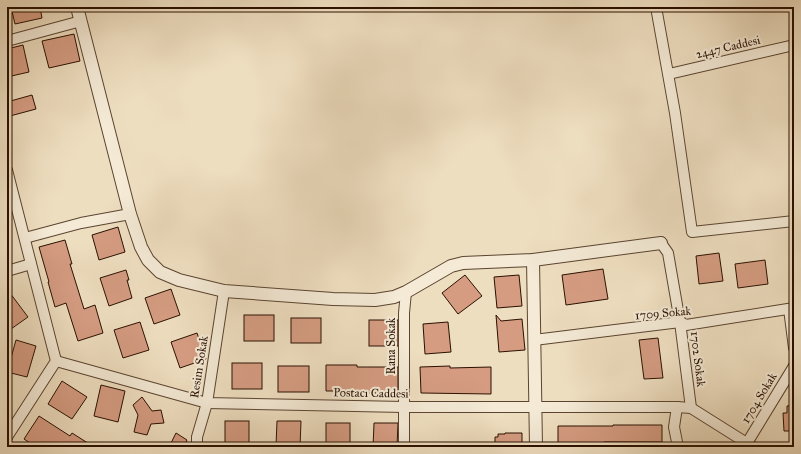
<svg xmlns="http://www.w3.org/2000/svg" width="801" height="454" font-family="'IM FELL Great Primer',serif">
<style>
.building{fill:#d59c82;stroke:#2a1000}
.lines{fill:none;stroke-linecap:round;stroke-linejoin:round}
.minor-casing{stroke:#5b4430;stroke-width:12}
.tertiary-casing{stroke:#5b4430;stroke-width:14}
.minor{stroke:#f4ead6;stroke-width:10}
.tertiary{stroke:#f4ead6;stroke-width:12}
.labels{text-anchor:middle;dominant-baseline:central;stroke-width:4;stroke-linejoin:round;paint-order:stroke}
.street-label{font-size:12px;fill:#2a1000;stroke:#f4ead6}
</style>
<rect width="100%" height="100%" fill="#eedec0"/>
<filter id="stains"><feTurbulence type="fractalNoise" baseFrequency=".005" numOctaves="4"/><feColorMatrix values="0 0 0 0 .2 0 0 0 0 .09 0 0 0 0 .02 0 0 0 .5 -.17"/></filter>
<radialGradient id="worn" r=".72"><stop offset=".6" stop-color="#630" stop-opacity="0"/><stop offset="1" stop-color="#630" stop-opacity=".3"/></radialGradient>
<g class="building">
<path d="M11,7h29l2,11 -27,6z"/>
<path d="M74,34l6,27 -31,7 -7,-27z"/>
<path d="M23,45l6,27 -22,5v-28z"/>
<path d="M32,95l4,14 -26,7 -3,-14z"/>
<path d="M118,227l7,25 -26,8 -7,-25z"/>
<path d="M65,240l7,24h-2l14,45 11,-4 8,28 -25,8 -12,-38 -11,4 -7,-25h1l-10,-35z"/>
<path d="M719,253l4,28 -24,3 -3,-28z"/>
<path d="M765,260l3,24 -30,4 -3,-24z"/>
<path d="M603,269l5,30 -42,6 -4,-30z"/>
<path d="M126,270l3,10h-2l5,18 -23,8 -9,-28z"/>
<path d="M465,275l17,21 -24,18 -16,-21z"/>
<path d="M519,275l3,31 -25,2 -3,-31z"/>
<path d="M7,289l21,28 -17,12 -4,-5z"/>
<path d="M171,289l9,26 -26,9 -9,-26z"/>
<rect x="244" y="315" width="30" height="26"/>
<path d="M496,315l5,6 21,-2 3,31 -26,2z"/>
<rect x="291" y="318" width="30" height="25"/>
<rect x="369" y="320" width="29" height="26"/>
<path d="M140,322l9,28 -26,8 -9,-28z"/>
<path d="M448,322l3,30 -26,2 -2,-30z"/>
<path d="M197,333l9,26 -26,9 -9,-26z"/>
<path d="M658,338l5,40 -19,1 -5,-39z"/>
<path d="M16,340l20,6 -9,31 -20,-5z"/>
<rect x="232" y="363" width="30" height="26"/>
<path d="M326,365h31v2h41v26h-30v-2h-42z"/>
<rect x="278" y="366" width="31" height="26"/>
<path d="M450,366v2l41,-1v27l-70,-1 -1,-26z"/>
<path d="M62,381l25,16 -15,22 -24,-15z"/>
<path d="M101,385l24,6 -7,31 -24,-6z"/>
<path d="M142,397l10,14 9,-1 3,13 -13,1 -4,11 -13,-3 4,-17 -5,-10z"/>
<path d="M794,405v26h-10l-1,-18h4v-7z"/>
<path d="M39,416l31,20 2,-3 22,14h-58l-12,-8z"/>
<rect x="225" y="421" width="24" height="26"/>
<path d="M277,421h24l-1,26 -24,-1z"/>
<rect x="326" y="423" width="24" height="24"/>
<path d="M374,423h24l-1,24h-24z"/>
<path d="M613,425h49v17h-58v5h-46v-21h55z"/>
<path d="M176,433l11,7 -3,7h-15z"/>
<path d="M505,433h17v14h-25l-2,-2v-8h3v-3h7z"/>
</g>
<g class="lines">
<g class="minor-casing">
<g id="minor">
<path d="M656,7l19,106 17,119 102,-11"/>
<path d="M7,41l74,-20"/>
<path d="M669,74l125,-29"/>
<path d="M7,170l49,191 -49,76"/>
<path d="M25,238l56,-15 49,-9"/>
<path d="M661,243l7,10 12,69 11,86"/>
<path d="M7,271l24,-7"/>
<path d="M789,309l5,39"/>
<path d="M534,340l146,-18 6,3 108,-17"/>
<path d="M56,361l151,42 197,4h273l14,1 62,39"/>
<path d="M677,407l-3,20 4,20"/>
<path d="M747,443l47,-77"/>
<path d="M197,447v-10l10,-34 17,-112"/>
<path d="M404,447v-134l2,-21"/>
</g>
</g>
<g class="tertiary-casing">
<g id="tertiary">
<path d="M77,7l53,207 11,33 7,13 12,12 19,8 45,11 109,8 42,1 19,-3 12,-5 45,-26 12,-3 70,-3 128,-17"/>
<path d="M533,260l3,187"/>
</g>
</g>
<use href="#minor" class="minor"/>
<use href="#tertiary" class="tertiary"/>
</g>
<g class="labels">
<g class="street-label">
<text transform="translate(728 47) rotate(-13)">2447 Caddesi</text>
<text transform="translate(663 313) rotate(-5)">1709 Sokak</text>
<text transform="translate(391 346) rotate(-90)">Rana Sokak</text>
<text transform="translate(698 359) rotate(83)">1702 Sokak</text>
<text transform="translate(199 367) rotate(-81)">Resim Sokak</text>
<text transform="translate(371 393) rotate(1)">Postacı Caddesi</text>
<text transform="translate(759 398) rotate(-59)">1704 Sokak</text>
</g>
</g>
<rect width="801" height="454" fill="none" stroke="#eedec0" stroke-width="24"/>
<rect x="8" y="8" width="785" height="438" fill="none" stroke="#2a1000" stroke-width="2"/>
<rect x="12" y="12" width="777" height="430" fill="none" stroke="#2a1000"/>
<rect width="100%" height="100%" filter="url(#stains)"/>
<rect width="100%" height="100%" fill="url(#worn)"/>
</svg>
